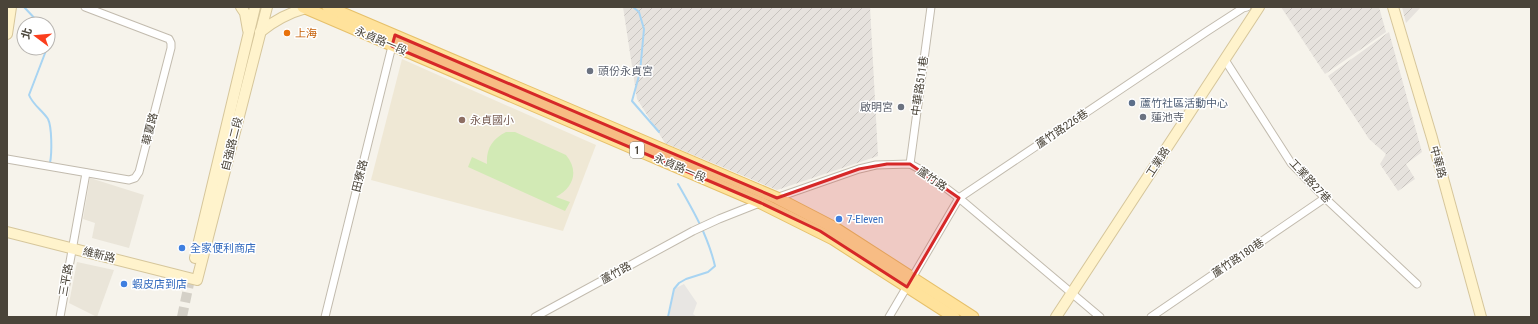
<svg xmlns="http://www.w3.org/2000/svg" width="1538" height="324" font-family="'Roboto Condensed','Noto Sans TC',sans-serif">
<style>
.residential{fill:#eae5d9}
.industrial{fill:url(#industrial-furrows)}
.education{fill:#efe8d5}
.green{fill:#d2eab5}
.parking{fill:#e8e6e3}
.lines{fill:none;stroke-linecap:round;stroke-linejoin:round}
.stream{stroke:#a8d4f2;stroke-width:2}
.secondary-tunnel{stroke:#d4d0c7;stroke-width:10;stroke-dasharray:10 5;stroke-linecap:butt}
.street-casing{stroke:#c2bbae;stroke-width:9}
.secondary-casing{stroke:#d6c69b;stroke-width:12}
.primary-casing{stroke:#e6c06a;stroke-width:13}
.street{stroke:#fff;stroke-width:7}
.secondary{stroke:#fff3cc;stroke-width:10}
.primary{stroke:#ffe29b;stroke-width:11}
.marked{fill:#d62828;fill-opacity:0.2;stroke:#d62828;stroke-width:3;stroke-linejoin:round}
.food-dot{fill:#e8710a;stroke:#fff;stroke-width:1.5}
.worship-dot{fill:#6b7280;stroke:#fff;stroke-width:1.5}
.service-dot{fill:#5c6f8a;stroke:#fff;stroke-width:1.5}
.education-dot{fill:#8d6e63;stroke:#fff;stroke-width:1.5}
.shop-dot{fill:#3f7fe0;stroke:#fff;stroke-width:1.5}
.labels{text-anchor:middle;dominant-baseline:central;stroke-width:3;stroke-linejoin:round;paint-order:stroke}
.shield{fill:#fff;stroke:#807c74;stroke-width:1}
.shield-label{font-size:10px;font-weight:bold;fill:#4a4439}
.food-label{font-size:11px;fill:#c56008;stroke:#fff;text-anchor:start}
.street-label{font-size:11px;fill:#4a4439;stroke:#fff}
.worship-label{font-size:11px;fill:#5b616d;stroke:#fff;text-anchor:start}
.service-label{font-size:11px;fill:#4e5e75;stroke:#fff;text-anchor:start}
.education-label{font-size:11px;fill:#785e54;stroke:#fff;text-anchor:start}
.shop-label{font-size:11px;fill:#366cbe;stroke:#fff;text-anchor:start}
</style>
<defs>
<pattern id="industrial-furrows" width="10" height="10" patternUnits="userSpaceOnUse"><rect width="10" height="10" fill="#e6e2dd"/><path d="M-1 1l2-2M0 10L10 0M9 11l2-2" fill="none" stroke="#c7c3be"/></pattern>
</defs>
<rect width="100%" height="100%" fill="#f6f3eb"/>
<g class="residential">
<path d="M90,178l54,17 -15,53 -37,-10 3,-15 -12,-4z"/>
<path d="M77,262l37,8 -17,47 -28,-14z"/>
</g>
<g class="industrial">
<path d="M623,7h247l8,149 -101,34 -112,-47 -28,-44z"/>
<path d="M1281,7h98l7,25 -61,42z"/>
<path d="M1402,7h19l-15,16z"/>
<path d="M1389,32l33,120 -16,12 9,15 -17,12 -18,-27 6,-10 -17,-15 -41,-63z"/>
</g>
<path class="education" d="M402,59l194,86 -33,86 -192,-51z"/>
<path class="green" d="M506,132h9l51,23c13,16 8,32 -10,42l14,5 -5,9 -97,-44 4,-10 15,7c-1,-15 5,-25 19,-32z"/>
<path class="parking" d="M684,284l13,19 -4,11 4,3h-28l5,-28z"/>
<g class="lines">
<g class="stream">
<path d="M24,7l16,17"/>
<path d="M633,7l6,5 5,17 -4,43 -8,29 27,31"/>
<path d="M47,48l-18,47c4,10 13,15 19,24 4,8 4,34 2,44"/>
<path d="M668,317l6,-28 5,-6 7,-4 22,-7 7,-6c-7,-30 -22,-56 -37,-82"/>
</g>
<path class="secondary-tunnel" d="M182,317l8,-38"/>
<g class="street-casing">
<g id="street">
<path d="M1225,60l66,103 34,35 92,86"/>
<path d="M7,159l122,21 6,-2 4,-6 32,-124v-5l-2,-4 -84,-32"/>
<path d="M910,164l21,-157"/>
<path d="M776,198l83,-29 17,-4 34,-1 15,8 34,26 141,119"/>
<path d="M60,317l26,-144"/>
<path d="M325,317l68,-275"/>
<path d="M535,317l158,-86 26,-12 43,-17"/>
<path d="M889,317l70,-119 247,-166 37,-24 4,-1"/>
<path d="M1151,317l174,-119"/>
</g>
</g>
<g class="secondary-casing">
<g id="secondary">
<path d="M241,7l4,6 3,17"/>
<path d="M1393,7l39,131 49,179"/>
<path d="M260,32c15,-12 28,-19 46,-24"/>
<path d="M7,34l4,-27"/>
<path d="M7,232l190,48 70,-273"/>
<path d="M195,258l60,-251"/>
<path d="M1056,317l203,-310"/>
</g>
</g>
<g class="primary-casing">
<g id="primary">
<path d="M303,7l458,196 72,36 121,78"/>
<path d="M328,7l449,191 58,30 138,89"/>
</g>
</g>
<use href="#street" class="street"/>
<use href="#secondary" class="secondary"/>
<use href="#primary" class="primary"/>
</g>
<path class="marked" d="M395,35l382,163 82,-29 28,-5h23l49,34 -52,89 -87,-56 -59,-28 -369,-157z"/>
<circle class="food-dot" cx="287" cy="33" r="4"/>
<g class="worship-dot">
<circle cx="590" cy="71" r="4"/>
<circle cx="901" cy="107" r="4"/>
<circle cx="1143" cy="117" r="4"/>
</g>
<circle class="service-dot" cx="1132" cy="103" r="4"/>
<circle class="education-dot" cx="462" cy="120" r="4"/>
<g class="shop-dot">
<circle cx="839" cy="219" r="4"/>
<circle cx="182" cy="248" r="4"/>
<circle cx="124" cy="284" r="4"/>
</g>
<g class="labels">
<rect class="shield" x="630" y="142" width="14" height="16" rx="3"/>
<g class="shield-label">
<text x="637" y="150">1</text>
</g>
<g class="food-label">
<text x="295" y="33">上海</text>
</g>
<g class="street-label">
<text transform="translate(381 41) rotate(23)">永貞路一段</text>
<text transform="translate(920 86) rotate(-82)">中華路511巷</text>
<text transform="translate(150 129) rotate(-76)">華夏路</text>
<text transform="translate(1062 129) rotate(-34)">蘆竹路226巷</text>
<text transform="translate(232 144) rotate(-76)">自強路二段</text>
<text transform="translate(1158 162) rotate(-57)">工業路</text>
<text transform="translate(1438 162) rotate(75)">中華路</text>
<text transform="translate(680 168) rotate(23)">永貞路一段</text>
<text transform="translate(360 176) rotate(-76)">田寮路</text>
<text transform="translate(932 179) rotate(35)">蘆竹路</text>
<text transform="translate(1310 181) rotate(47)">工業路27巷</text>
<text transform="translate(99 255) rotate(14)">維新路</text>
<text transform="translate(1238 258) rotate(-34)">蘆竹路180巷</text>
<text transform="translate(616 273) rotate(-29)">蘆竹路</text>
<text transform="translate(66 280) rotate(-80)">三平路</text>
</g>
<g class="worship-label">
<text x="598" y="71">頭份永貞宮</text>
<text x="893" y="107" text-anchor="end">啟明宮</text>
<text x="1151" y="117">蓮池寺</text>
</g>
<g class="service-label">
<text x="1140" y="103">蘆竹社區活動中心</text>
</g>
<g class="education-label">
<text x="470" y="120">永貞國小</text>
</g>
<g class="shop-label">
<text x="847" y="219">7-Eleven</text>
<text x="190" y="248">全家便利商店</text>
<text x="132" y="284">蝦皮店到店</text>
</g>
</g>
<rect width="1538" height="324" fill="none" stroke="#4a4439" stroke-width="16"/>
<g transform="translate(36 36) rotate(286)"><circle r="19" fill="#ffffff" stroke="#b7b4b0"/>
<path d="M0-3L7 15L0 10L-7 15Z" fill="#fb3e1d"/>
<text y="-6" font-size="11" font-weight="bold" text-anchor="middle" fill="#4a4439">北</text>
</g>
</svg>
